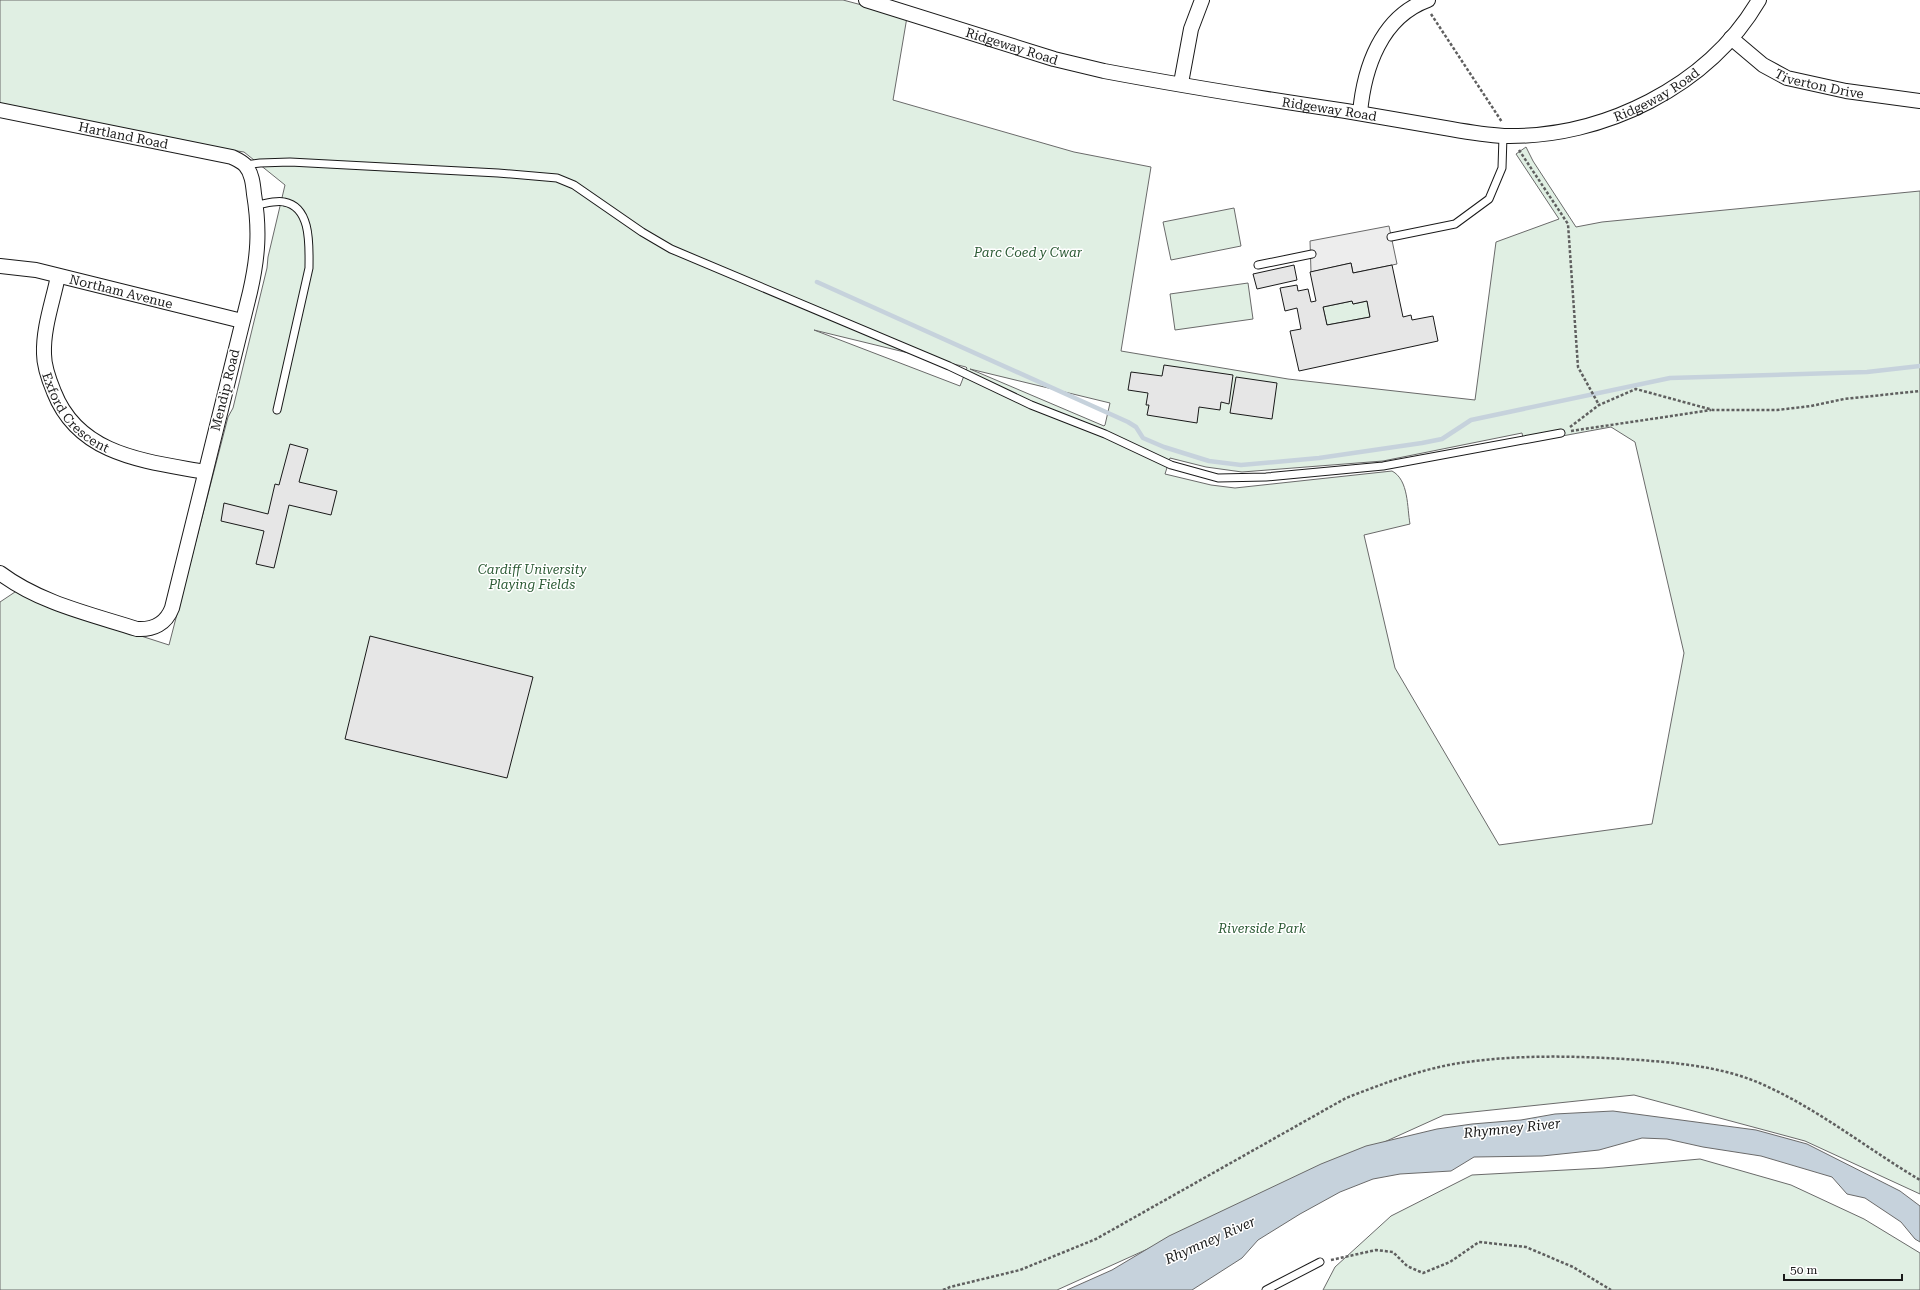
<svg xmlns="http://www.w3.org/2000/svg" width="1920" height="1290" font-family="'Roboto Serif',serif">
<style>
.green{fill:#e0efe3;stroke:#6a6a6a;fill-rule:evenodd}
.parking{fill:#ededed;stroke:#6a6a6a}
.water{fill:#c6d2dc;stroke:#6a6a6a}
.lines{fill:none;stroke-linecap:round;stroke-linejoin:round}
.stream{stroke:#c6d2dc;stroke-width:4.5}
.building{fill:#e6e6e6;stroke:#1a1a1a;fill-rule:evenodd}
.service-casing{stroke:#1a1a1a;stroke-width:9}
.minor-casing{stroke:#1a1a1a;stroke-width:16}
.path{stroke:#5f5f5f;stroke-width:2.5;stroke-dasharray:3 2;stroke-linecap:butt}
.service{stroke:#fff;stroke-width:7}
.minor{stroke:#fff;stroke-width:14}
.labels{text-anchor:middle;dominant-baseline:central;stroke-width:3;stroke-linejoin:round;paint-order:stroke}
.street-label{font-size:13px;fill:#1a1a1a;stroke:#fff}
.park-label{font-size:13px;font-style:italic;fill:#2b5a34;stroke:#fff}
.water-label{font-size:14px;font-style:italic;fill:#1a1a1a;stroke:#fff}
</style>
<rect width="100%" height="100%" fill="#fff"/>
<g class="green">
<path d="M0,0h843l64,17 -14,83 181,52 77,15 -30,184 167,28 187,21 21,-158 63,-23 -43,-65 10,-7 7,14 43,66 26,-5 318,-31v1003l-115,-53 -171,-46 -190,20 -387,175h-1057v-688l18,-12 92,36 59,19 59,-228 5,-9 34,-140 1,-11 17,-72 -41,-33 -19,-3 -225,-44zM814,330l152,37 1,1 -7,18zM970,369l140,34 -5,22 -1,1zM1611,427l24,15 49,211 -32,171 -153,21 -104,-177 -31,-133 46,-11c-3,-16 -1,-44 -18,-53l-157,17 -24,-3 -46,-11 5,-16 36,9 36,5 141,-11 139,-28 2,10z"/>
<path d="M1234,208l7,38 -70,14 -8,-38z"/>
<path d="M1248,283l5,36 -78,11 -5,-36z"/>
<path d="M1352,301l1,3 14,-3 3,16 -43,8 -4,-18z"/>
<path d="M1700,1159l91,26 73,34 56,34v37h-597l12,-23 56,-51 81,-41 131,-7z"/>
</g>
<path class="parking" d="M1389,226l8,38 -44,9 -2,-10 -40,9 -1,-31z"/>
<path class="water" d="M1613,1111l143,19 51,14 93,47 20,15v36l-5,-3 -14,-17 -36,-24 -18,-4 -15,-17 -71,-21 -58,-9 -36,-8 -25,-1 -43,12 -57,6 -68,1 -23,14 -51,3 -27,5 -33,13 -40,22 -42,26 -16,18 -50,32h-125l45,-20 57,-34 152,-72 45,-18 71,-17 35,-5 49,-4 34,-6z"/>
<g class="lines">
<path class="stream" d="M817,282l311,140 8,5 7,11 21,9 45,14 32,4 78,-7 103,-15 20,-4 29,-19 199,-42 197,-6 53,-6"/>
</g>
<g class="building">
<path d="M1351,263l2,10 39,-8 11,52 8,-2 1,5 21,-4 5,25 -139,30 -9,-40 11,-2 -4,-21 -12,3 -5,-23 17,-3 1,6 10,-2 3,13 5,-1 -6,-29zM1352,301l1,3 14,-3 3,16 -43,8 -4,-18z"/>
<path d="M1294,265l3,15 -40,9 -4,-15z"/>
<path d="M1164,365l69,10 -4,29 -8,-2 -1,8 -21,-3 -2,16 -50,-8 2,-10h-3l2,-12 -20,-3 3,-18 31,4z"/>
<path d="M1236,377l41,6 -5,36 -42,-6z"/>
<path d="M290,444l18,5 -9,33 38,9 -6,24 -42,-10 -15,63 -18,-4 8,-33 -43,-10 3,-18 44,11 7,-30 4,1z"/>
<path d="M370,636l163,41 -26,101 -162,-39z"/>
</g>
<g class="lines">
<g class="service-casing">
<g id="service">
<path d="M245,165l15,-2 30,-1 208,11 59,5 17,7 68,47 29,17 278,117 82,39 74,29 66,31 47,13 48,-1 117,-11 178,-33"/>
<path d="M256,205c8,-1 20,-5 28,-3 28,5 25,45 25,66l-32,142"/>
<path d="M1391,237l64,-13 34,-25 13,-31 1,-32"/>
<path d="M1258,265l54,-11"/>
<path d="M1266,1290l54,-28"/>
</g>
</g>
<g class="minor-casing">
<g id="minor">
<path id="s1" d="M866,0l188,59 50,12c80,15 161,28 242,40 35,6 70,12 105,18 17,3 35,6 53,7 99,2 204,-49 255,-136"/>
<path id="s2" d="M1731,38l32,27 24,13 59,13 74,10"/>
<path d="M1181,83l10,-54 11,-29"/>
<path id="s3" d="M0,110l232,47c4,2 9,4 13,8 7,8 8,19 9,29 6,36 4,63 -4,98l-78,316c-6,16 -19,22 -35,21 -47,-15 -97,-26 -137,-56"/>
<path d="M1360,113c4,-45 21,-96 68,-113"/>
<path id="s4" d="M0,266l36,4 206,51"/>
<path id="s5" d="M58,276c-5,25 -15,52 -14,78 0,13 5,26 10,38 25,64 92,69 151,80"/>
</g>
</g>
<g class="path">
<path d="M1431,14l71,108"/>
<path d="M1519,150l49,74 10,143 21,38"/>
<path d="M1570,427l29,-22 37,-16 77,21h64l34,-4 33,-7 76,-8"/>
<path d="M1571,431l140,-21"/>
<path d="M1331,1260l45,-10 17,2 14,14 16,7 27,-11 29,-20 47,5 47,20 38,23"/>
<path d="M943,1290l7,-3 70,-17 76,-31 250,-141c36,-14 75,-29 114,-35 60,-9 120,-7 180,-3 39,3 81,7 117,22 59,25 109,66 163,98"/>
</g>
<use href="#service" class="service"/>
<use href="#minor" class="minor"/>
</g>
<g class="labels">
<g class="street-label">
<text stroke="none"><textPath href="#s1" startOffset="153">Ridgeway Road</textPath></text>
<text stroke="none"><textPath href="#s2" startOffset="102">Tiverton Drive</textPath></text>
<text stroke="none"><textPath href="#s1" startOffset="814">Ridgeway Road</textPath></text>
<text stroke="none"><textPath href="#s1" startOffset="477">Ridgeway Road</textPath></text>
<text stroke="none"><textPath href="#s3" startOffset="126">Hartland Road</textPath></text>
<text stroke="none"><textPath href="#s4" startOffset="124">Northam Avenue</textPath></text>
<text transform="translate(225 390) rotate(-76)">Mendip Road</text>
<text stroke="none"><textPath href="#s5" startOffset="149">Exford Crescent</textPath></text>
</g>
<g class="park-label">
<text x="1028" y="252">Parc Coed y Cwar</text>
<text x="532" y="569">Cardiff University<tspan x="532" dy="15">Playing Fields</tspan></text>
<text x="1262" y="928">Riverside Park</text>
</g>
<g class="water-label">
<text transform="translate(1512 1128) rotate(-6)">Rhymney River</text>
<text transform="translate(1210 1240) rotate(-24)">Rhymney River</text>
</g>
</g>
<path d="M1784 1274v6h118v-6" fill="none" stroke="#1a1a1a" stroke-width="2"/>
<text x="1790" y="1274" font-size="12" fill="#1a1a1a" stroke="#ffffff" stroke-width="3" paint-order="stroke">50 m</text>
</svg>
